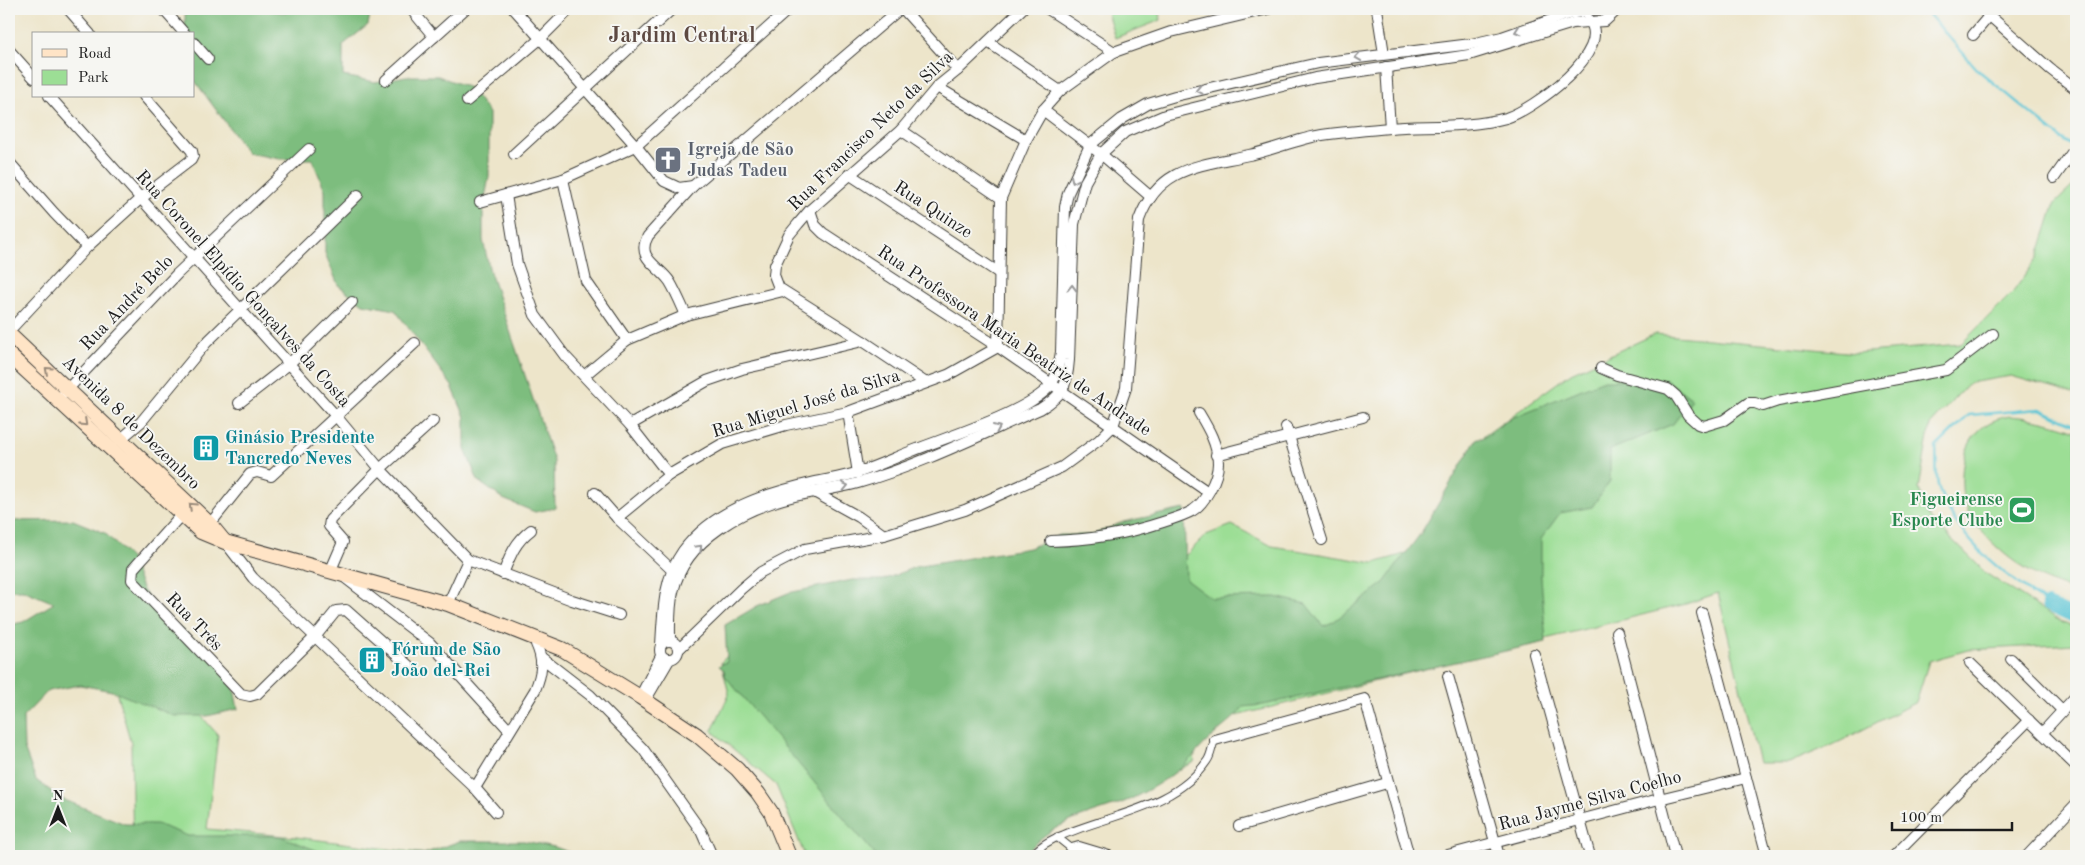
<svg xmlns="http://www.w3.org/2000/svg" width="2085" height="865" font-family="'Old Standard TT',serif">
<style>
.green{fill:#9cde95;stroke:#5c7d58}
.forest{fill:#7dbd7e;stroke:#4c6c4d}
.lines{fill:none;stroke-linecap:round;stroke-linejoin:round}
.stream{stroke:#5ac5d5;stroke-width:2.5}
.river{stroke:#5ac5d5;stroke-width:14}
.pedestrian-casing{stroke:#3b3a36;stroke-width:9}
.minor-casing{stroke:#3b3a36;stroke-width:12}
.secondary-casing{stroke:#3b3a36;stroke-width:16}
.pedestrian{stroke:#fff;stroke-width:7}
.minor{stroke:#fff;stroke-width:10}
.secondary{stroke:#ffe4c6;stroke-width:14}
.oneway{stroke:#999}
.oneway2{stroke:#998a7a}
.labels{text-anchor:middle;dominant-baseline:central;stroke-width:4;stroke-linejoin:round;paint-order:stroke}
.street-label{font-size:18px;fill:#1c1c1c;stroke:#f6f6f2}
.worship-label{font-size:18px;font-weight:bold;fill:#5b616d;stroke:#f6f6f2;text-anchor:start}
.culture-label{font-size:18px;font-weight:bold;fill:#0d838f;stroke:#f6f6f2;text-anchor:start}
.leisure-label{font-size:18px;font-weight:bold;fill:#27864d;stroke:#f6f6f2;text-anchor:end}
.district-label{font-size:22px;font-weight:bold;fill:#5d4942;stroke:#f6f6f2}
</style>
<rect width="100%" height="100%" fill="#f6f6f2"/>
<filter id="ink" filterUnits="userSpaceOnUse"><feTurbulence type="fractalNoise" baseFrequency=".02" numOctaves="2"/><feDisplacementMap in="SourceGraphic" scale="10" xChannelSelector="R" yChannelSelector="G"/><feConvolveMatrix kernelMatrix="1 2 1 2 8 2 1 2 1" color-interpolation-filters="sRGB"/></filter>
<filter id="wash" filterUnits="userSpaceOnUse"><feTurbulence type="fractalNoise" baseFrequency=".0096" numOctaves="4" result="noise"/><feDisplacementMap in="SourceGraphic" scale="20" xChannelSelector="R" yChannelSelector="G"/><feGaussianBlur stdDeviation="1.12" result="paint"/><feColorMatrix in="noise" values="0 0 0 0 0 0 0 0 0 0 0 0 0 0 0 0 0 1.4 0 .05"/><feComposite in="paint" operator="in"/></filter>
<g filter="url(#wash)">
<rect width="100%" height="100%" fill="#ede5ca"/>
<g class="green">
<path d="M1106,9h53l2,11 -46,18z"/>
<path d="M2076,183v200l-3,11 -62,-18 -42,7 -39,42 -11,64 10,28 58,57 76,49 13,5 -1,16 -107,6 -39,11 -13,41 -75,39 -52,22h-31l-40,-170 -32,11 -454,113 -34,15 -4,30 -62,30 -65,27 -53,37h-209l-29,-71 -64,-54 17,-37 -8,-32 11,-11 439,-81 35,-35 26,-10 40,21 102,17 75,-22 35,-105 87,-63 84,-39 201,19 105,-9 52,-52 25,-35 17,-54z"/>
<path d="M2010,416c24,2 44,7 66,15v160c-35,-10 -66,-28 -91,-56 -5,-6 -11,-11 -14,-18l-3,-1c2,-7 -4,-12 -5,-18 -5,-38 5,-76 47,-82z"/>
<path d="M135,640l83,95 -11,94 89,8 147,19h-310l-2,-113 -23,-80z"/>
</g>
<g class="forest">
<path d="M199,9h64l23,4 3,-4h82l-3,16 -25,20v31l32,6 31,-6h32l32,12 19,25v64l-6,31v32l7,32 64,189 1,47 -20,4 -32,-13 -25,-18 -13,-32v-32l-13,-31 -57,-76 -32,-6 -25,-19 -13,-32v-63l-13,-31h-32l-32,-6 -54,-73v-46h-9v-20z"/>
<path d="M1604,380h63l25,19 -19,25 -63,26v31l-18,26 -32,6 -19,26v38l5,65 -283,63 -20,2c-8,12 -20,19 -30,29 -11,9 -20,21 -30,30 -15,13 -34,24 -52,33 -38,17 -81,20 -106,57h-149l-151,-180 -1,-6 -5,-4 2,-2 6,-2 -2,-37 32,-19 31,-13 64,-13h31l32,-13 114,-19 31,-13h32l31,-13 61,-13 2,70 25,19 64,-1 31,7 17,22 10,-4 50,-38 38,-51 56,-95h7l25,-19z"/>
<path d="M73,520l32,13 25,25 13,32 19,25 51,38 19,25 6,31 -31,7h-32l-63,-25 -32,-6 -32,6 -25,26 1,31 12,32 26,19 63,25h32l31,12h92l48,19 95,-1 37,-13h64l31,6 24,9h-570v-231l14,-3 31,-19 -31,-13h-14v-69z"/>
</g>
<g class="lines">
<g class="stream">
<path d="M1924,9l54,61 81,67 14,9"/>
<path d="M2048,605c-42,-29 -92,-66 -109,-116 -4,-12 -2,-29 -3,-42l33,-32 71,-6 36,16"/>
</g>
<path class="river" d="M2048,605l28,13"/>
</g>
</g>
<g filter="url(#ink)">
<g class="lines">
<g class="pedestrian-casing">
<g id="pedestrian">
<path d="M1057,837l15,12"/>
<path d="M1032,856c7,-10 20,-17 31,-21 48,-21 112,-27 144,-74 5,-7 4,-14 8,-21"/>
</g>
</g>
<g class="minor-casing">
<g id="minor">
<path d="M68,9l22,25"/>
<path d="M163,9l22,25"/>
<path d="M411,9l23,28"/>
<path d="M514,9l122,137 28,35 15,7 14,-2"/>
<path d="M903,9l55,61"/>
<path d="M1048,9l66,43"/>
<path d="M1377,9l7,45"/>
<path d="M1982,9l68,60 26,20"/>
<path d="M1973,35l17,-20"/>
<path d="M988,42l72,49"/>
<path d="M194,43l14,16"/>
<path d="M9,50l25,28"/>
<path d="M1386,67l4,61"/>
<path d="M386,80l79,-71"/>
<path d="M937,87l89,53"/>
<path d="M49,96l287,320 44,53 88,91 104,40 47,15"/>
<path d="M467,101l73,-62 30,-30"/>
<path d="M1043,110l58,44 50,43"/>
<path d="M901,130l100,68"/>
<path d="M514,154l158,-145"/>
<path d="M9,162l45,51 33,34"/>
<path d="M849,174l150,99"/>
<path d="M2054,178l22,-31"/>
<path d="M563,179l23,102 41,59"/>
<path d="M506,195l11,69 18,51 30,41 65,69 39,50"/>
<path d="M480,202l83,-23 73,-33 153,-137"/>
<path d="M810,210l5,15 8,8 175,114 210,145"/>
<path d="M686,315c-5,-11 -10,-23 -16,-33 -10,-16 -35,-23 -22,-46l45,-50 207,-177"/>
<path d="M9,331l78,-84 53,-48 51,-39 2,-4 -1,-5 -48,-55"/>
<path d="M1601,368l16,7 51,14 8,7 12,19 10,9 6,2 20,-6 24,-17h7l8,3 15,-5 168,-31 47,-36"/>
<path d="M585,375l42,-35 59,-25 97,-24"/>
<path d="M926,383l-63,-42 -84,-53 -5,-13 1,-10 14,-30 9,-11 12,-14 91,-80 36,-43 21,-17 64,-61"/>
<path d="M64,393l113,-119 132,-125"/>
<path d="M239,403l50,-39 63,-62"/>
<path d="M848,412l10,61"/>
<path d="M630,425l77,-44 35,-12 121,-28"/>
<path d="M1286,427l36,113"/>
<path d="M121,439l20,-17 65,-79 152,-148"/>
<path d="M1216,455l147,-38"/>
<path d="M814,492l45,25 25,18"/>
<path d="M595,493l22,25 55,52"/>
<path d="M181,515l-48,54 -1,11 109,114 9,2 7,-2 58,-57 21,-26 10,-1 63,56"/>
<path d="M617,518l52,-43 53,-31 64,-19 62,-13 100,-37 50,-28 3,-149 25,-58 17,-30 17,-19 54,-39 57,-20 97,-23"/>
<path d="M210,524l40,-50 7,-2 14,4 144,-133"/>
<path d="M1051,541c38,-1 76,-7 112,-19 9,-3 20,-6 29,-11 13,-8 26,-32 26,-48 0,-18 -10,-35 -19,-50"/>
<path d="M225,542l28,36 222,210 21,24"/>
<path d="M330,572l13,-30 -14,-16 1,-6 50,-51 53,-48"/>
<path d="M503,574c7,-18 12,-32 28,-44"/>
<path d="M344,577l86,66 79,87"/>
<path d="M448,604l20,-44"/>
<path d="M1702,613l65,243"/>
<path d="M1617,632l58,224"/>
<circle cx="669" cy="650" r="9"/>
<path d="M670,641c0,-16 -1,-33 3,-49 12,-54 72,-84 122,-96 20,-5 42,-7 63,-13 62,-18 122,-48 182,-74 23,-14 27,-22 29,-49l5,-136 11,-42 16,-28 24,-22 40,-17 150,-37 154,-23 104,-32 32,-2 13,-12"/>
<path d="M661,645c2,-32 2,-66 22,-94 31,-42 84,-58 132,-69 14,-3 30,-5 44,-10 18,-6 35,-14 53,-21 35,-14 113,-38 137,-64 8,-9 10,-24 12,-35l4,-145 3,-14 22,-48 32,-26 26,-15 27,-8 143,-33 153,-19 31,-7 66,-23 30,-5"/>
<path d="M678,650l63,-61 20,-17 44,-23 79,-14 81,-25 97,-43 37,-27 14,-14 13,-38 13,-168c20,-54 61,-54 110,-65 24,-5 48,-16 73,-20 22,-3 45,-5 67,-7 38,-3 80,0 117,-10 26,-8 111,-68 82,-99"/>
<path d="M1534,654l56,202"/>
<path d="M542,658l48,37 53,54 58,82 11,25"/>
<path d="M2011,659l51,51"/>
<path d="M1970,663l106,103"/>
<path d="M1448,676l51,180"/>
<path d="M640,697l21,-41"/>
<path d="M645,701l24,-41"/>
<path d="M2043,732l33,-36"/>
<path d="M1215,740l150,-41 44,157"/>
<path d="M475,788l60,-98c7,-17 9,-29 1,-46l10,-2"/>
<path d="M1239,826l148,-43"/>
<path d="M1070,856l2,-7 7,-2 30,9"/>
<path d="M1444,856l215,-57 87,-21"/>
<path d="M1894,856l135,-136"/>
<path d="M2027,856l49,-52"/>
</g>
</g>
<g class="secondary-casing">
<g id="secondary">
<path d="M9,334l201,190 14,17"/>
<path d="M9,355l192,177 24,10 223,62 114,45 78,48 57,38 40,34 21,24 13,19 18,44"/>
</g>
</g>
<use href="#pedestrian" class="pedestrian"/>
<use href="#minor" class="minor"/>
<use href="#secondary" class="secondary"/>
</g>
<defs><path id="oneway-chevron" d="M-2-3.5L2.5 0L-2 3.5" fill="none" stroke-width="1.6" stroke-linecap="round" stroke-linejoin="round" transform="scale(1.25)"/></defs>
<g class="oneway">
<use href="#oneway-chevron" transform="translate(1518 31) rotate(161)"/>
<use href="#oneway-chevron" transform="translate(1358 57) rotate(172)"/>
<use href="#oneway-chevron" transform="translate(1199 90) rotate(167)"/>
<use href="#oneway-chevron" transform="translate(1074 180) rotate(115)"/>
<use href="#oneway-chevron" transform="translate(1072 288) rotate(-88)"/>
<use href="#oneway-chevron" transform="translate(997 428) rotate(-24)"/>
<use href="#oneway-chevron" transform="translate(845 486) rotate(-12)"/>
<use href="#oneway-chevron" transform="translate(699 548) rotate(-45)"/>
</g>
<g class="oneway2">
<use href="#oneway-chevron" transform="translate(48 370) rotate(-138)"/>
<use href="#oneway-chevron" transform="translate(84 423) rotate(43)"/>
<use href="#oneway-chevron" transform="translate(192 506) rotate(-136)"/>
</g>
</g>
<defs>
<g id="church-square" transform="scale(1.4375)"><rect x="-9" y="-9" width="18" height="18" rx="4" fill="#6b7280" stroke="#f6f6f2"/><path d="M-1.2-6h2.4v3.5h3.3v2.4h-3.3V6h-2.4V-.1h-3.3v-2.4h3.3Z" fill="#fff"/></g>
<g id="building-square" transform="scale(1.4375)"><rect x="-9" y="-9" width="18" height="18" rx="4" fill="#0f9aa8" stroke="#f6f6f2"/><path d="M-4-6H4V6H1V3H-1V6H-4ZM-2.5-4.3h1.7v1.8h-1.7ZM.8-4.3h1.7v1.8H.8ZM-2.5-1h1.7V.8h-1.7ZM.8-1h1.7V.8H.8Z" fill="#fff"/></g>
<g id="stadium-square" transform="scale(1.4375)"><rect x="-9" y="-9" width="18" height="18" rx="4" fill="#2e9e5b" stroke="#f6f6f2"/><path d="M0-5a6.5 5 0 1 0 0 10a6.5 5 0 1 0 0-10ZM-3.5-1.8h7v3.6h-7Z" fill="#fff"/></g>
</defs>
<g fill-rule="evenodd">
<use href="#church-square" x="668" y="160"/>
<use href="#building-square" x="206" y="448"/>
<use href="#stadium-square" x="2022" y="510"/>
<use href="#building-square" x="372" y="660"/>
</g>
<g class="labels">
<g class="street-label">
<text transform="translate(871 131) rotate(-44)">Rua Francisco Neto da Silva</text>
<text transform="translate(933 210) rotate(33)">Rua Quinze</text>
<text transform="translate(243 289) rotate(48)">Rua Coronel Elpídio Gonçalves da Costa</text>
<text transform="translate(127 303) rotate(-46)">Rua André Belo</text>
<text transform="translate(1014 341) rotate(34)">Rua Professora Maria Beatriz de Andrade</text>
<text transform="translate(806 404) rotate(-17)">Rua Miguel José da Silva</text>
<text transform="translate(131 423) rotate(44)">Avenida 8 de Dezembro</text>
<text transform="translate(194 622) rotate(46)">Rua Três</text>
<text transform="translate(1590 801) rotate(-15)">Rua Jayme Silva Coelho</text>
</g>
<g class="worship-label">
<text x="687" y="150">Igreja de São<tspan x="687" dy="21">Judas Tadeu</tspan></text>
</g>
<g class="culture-label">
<text x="225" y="438">Ginásio Presidente<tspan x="225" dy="21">Tancredo Neves</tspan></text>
<text x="391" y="650">Fórum de São<tspan x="391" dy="21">João del-Rei</tspan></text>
</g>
<g class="leisure-label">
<text x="2003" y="500">Figueirense<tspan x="2003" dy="21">Esporte Clube</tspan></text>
</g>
<g class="district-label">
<text x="682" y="36">Jardim Central</text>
</g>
</g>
<rect width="2085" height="865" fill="none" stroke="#f6f6f2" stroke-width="30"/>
<rect x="32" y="32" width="162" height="65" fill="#f6f6f2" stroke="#9f9f9c"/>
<rect x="42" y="49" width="25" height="8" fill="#ffe4c6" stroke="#9f9f9c"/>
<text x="78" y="58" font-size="15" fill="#1c1c1c">Road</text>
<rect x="42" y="70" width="25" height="15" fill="#9cde95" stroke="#9f9f9c"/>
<text x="78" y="82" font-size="15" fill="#1c1c1c">Park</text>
<g transform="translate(58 808)" stroke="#f6f6f2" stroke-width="4" paint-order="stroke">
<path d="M0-4L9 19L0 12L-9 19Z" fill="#1c1c1c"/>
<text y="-8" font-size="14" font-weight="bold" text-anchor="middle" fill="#1c1c1c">N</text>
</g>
<path d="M1892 822v8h120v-8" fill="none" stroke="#1c1c1c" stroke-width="2.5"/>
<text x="1900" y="822" font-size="15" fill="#1c1c1c" stroke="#f6f6f2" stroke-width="4" paint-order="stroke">100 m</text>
</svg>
